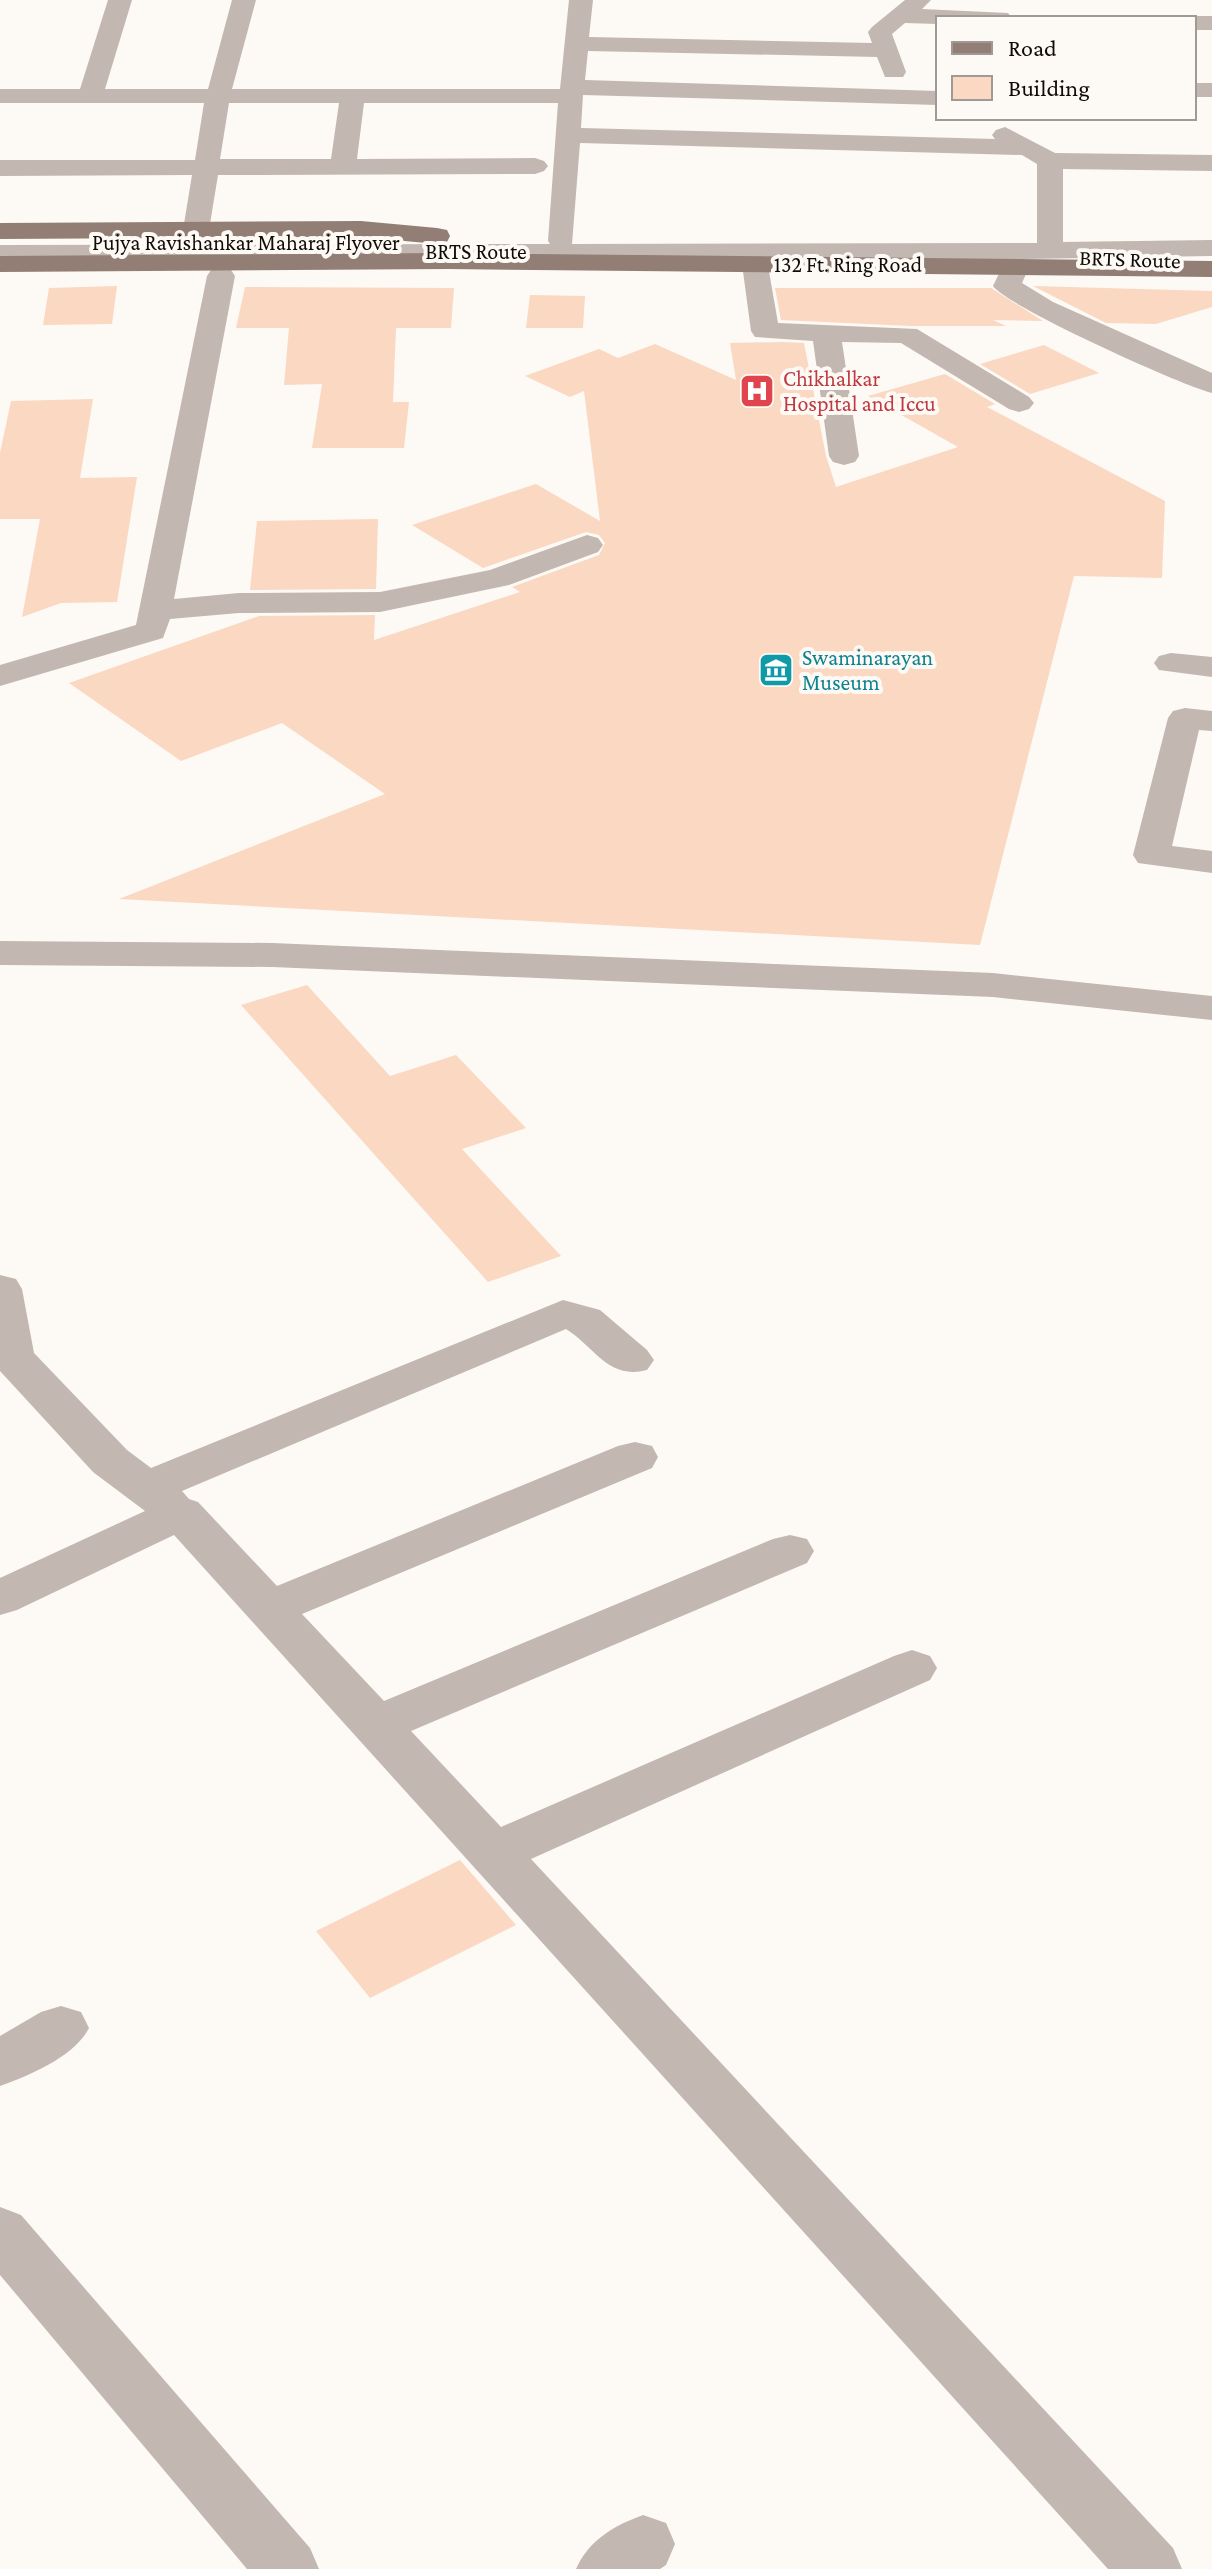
<svg xmlns="http://www.w3.org/2000/svg" width="1212" height="2569" font-family="'Crimson Pro',serif">
<style>
.building{fill:#fad8c1}
.lines{fill:none;stroke-linecap:round;stroke-linejoin:round}
.minor{fill:#c2b7b1;fill-rule:evenodd}
.major{fill:#927e75;fill-rule:evenodd}
.labels{text-anchor:middle;dominant-baseline:central;stroke-width:8;stroke-linejoin:round;paint-order:stroke}
.far-street-label{font-size:22px;fill:#110b05;stroke:#fdf9f5}
.far-health-label{font-size:22px;fill:#be3a42;stroke:#fdf9f5;text-anchor:start}
.far-culture-label{font-size:22px;fill:#0d838f;stroke:#fdf9f5;text-anchor:start}
</style>
<rect width="100%" height="100%" fill="#fdf9f5"/>
<g class="building">
<path d="M117,286l-5,38 -69,1 6,-37z"/>
<path d="M1033,286l179,5v16l-56,17 -50,-1z"/>
<path d="M245,287l209,1 -3,40h-55l-3,74h16l-5,46h-92l10,-64 -38,1 5,-57h-53z"/>
<path d="M775,288h216l52,33 -50,-1 13,6h-95l-130,-6z"/>
<path d="M530,295l55,1 -2,32h-57z"/>
<path d="M784,342l20,1 22,113 10,31 122,-40 -90,-51 77,-22 50,30 -8,3 178,94 -3,77 -88,-2 -94,369 -861,-46 266,-105 -103,-71 -101,38 -112,-78 190,-67 116,-1 -1,25 146,-48 -8,-5 87,-32 6,-12 -6,-8 -13,-3 -103,36 -71,-43 124,-41 64,37 -16,-130 -14,6 -45,-21 74,-27 19,9 37,-14 81,36 -6,-37z"/>
<path d="M1044,345l55,28 -69,21 -50,-30z"/>
<path d="M93,399l-13,79 57,-1 -20,125 -56,1 -39,14 18,-98h-40v-66l11,-52z"/>
<path d="M378,519l-2,70 -126,1 7,-69z"/>
<path d="M307,985l83,91 66,-21 70,73 -64,21 99,107 -73,26 -247,-277z"/>
<path d="M460,1860l56,65 -146,73 -54,-67z"/>
</g>
<g class="lines">
<g class="minor">
<path d="M108,0h24l-27,89h103l24,-89h24l-24,89h328l9,-89h24l-4,37 283,6 -4,-11 4,-5 33,-27h26l-9,9 86,4 4,5h-74v6l-33,-1 -13,11 14,38 -3,5h-18l-8,-20 -289,-6 -3,29 353,11v14l-355,-10 -2,33 414,11 -3,-4 4,-5 9,-3 50,26 157,2v16l-149,-2v73l149,-2v16l-187,3 5,6 -8,18 31,19 159,71v20c-31,-8 -204,-86 -219,-107l13,-27 -239,1 11,63 139,6 112,68 5,6 -5,6 -10,3 -10,-3 -108,-66 -59,-1 17,114 -4,6 -11,3 -11,-3 -4,-6 -16,-115 -58,-4 -4,-6 -9,-67 3,-4 -745,1v-16l550,-1 -2,-3 10,-138h-194l-7,56 178,-1 9,3 4,5 -4,5 -9,3 -317,1 -9,55 -4,6h-18l-4,-6 9,-55 -192,1v-16h195l9,-57h-204v-14h80zM229,103h110l-8,56h-111zM580,143l442,12 15,9v79l-465,1z"/>
<path d="M1194,16h18v14h-18v-12h-8z"/>
<rect x="1194" y="83" width="18" height="14"/>
<path d="M221,268l10,2 4,6 -61,323 65,-6 141,-1 110,-22 97,-35 11,3 5,7 -5,7 -89,33 -129,27 -141,1 -69,6 -7,19 -163,48v-21l136,-40 71,-349 4,-6z"/>
<path d="M1171,653l41,4v20l-53,-7 -5,-7 5,-7z"/>
<path d="M1185,708l27,3v20l-13,-1 -27,116 40,5v22l-74,-10 -5,-8 35,-137 5,-7z"/>
<path d="M0,941l272,2 721,30 219,23v24l-219,-23 -721,-30 -272,-2z"/>
<path d="M0,1275l16,4 6,10 12,64 93,97 24,18 412,-168 37,10 47,40 7,10 -7,10c-39,10 -51,-22 -81,-41l-384,162 7,8 9,3 79,84 341,-140 17,-4 17,4 6,11 -6,11 -350,146 82,87 389,-162 17,-4 17,4 7,12 -7,12 -396,168 90,96 393,-171 18,-6 18,6 7,12 -7,12 -399,179 642,689 9,21h-74l-934,-1034 -157,75 -17,5v-37l145,-67 -52,-39 -93,-101z"/>
<path d="M61,2006l20,6 8,16c-15,29 -59,47 -89,58v-50l41,-24z"/>
<path d="M0,2207l21,8 289,333 9,21h-72l-247,-294z"/>
<path d="M643,2515l23,8 9,21 -9,21 -6,4h-84c13,-29 37,-43 67,-54z"/>
</g>
<g class="major">
<path d="M361,221l76,7 10,2 3,6 -3,6 -10,2 -76,-7 -361,2v-16z"/>
<path d="M448,253l764,8v16l-764,-8 -448,3v-16z"/>
</g>
</g>
<defs>
<g id="hospital-square" transform="scale(1.8)"><rect x="-9" y="-9" width="18" height="18" rx="4" fill="#e0444e" stroke="#fdf9f5"/><path d="M-5-5h3v3.5h4V-5h3V5h-3V1.5h-4V5h-3Z" fill="#fff"/></g>
<g id="museum-square" transform="scale(1.8)"><rect x="-9" y="-9" width="18" height="18" rx="4" fill="#0f9aa8" stroke="#fdf9f5"/><path d="M0-6L6-3V-2H-6V-3ZM-5-1h2V3h-2ZM-1-1h2V3h-2ZM3-1h2V3H3ZM-6 4H6V6H-6Z" fill="#fff"/></g>
</defs>
<g fill-rule="evenodd">
<use href="#hospital-square" x="757" y="391"/>
<use href="#museum-square" x="776" y="670"/>
</g>
<g class="labels">
<g class="far-street-label">
<text x="246" y="242">Pujya Ravishankar Maharaj Flyover</text>
<text x="476" y="251">BRTS Route</text>
<text transform="translate(1130 259) rotate(2)">BRTS Route</text>
<text x="848" y="264">132 Ft. Ring Road</text>
</g>
<g class="far-health-label">
<text x="783" y="378">Chikhalkar<tspan x="783" dy="25">Hospital and Iccu</tspan></text>
</g>
<g class="far-culture-label">
<text x="802" y="657">Swaminarayan<tspan x="802" dy="25">Museum</tspan></text>
</g>
</g>
<rect x="936" y="16" width="260" height="104" fill="#fdf9f5" stroke="#9f9a95" stroke-width="2"/>
<rect x="952" y="42" width="40" height="12" fill="#927e75" stroke="#9f9a95" stroke-width="2"/>
<text x="1008" y="56" font-size="24" fill="#110b05">Road</text>
<rect x="952" y="76" width="40" height="24" fill="#fad8c1" stroke="#9f9a95" stroke-width="2"/>
<text x="1008" y="96" font-size="24" fill="#110b05">Building</text>
</svg>
